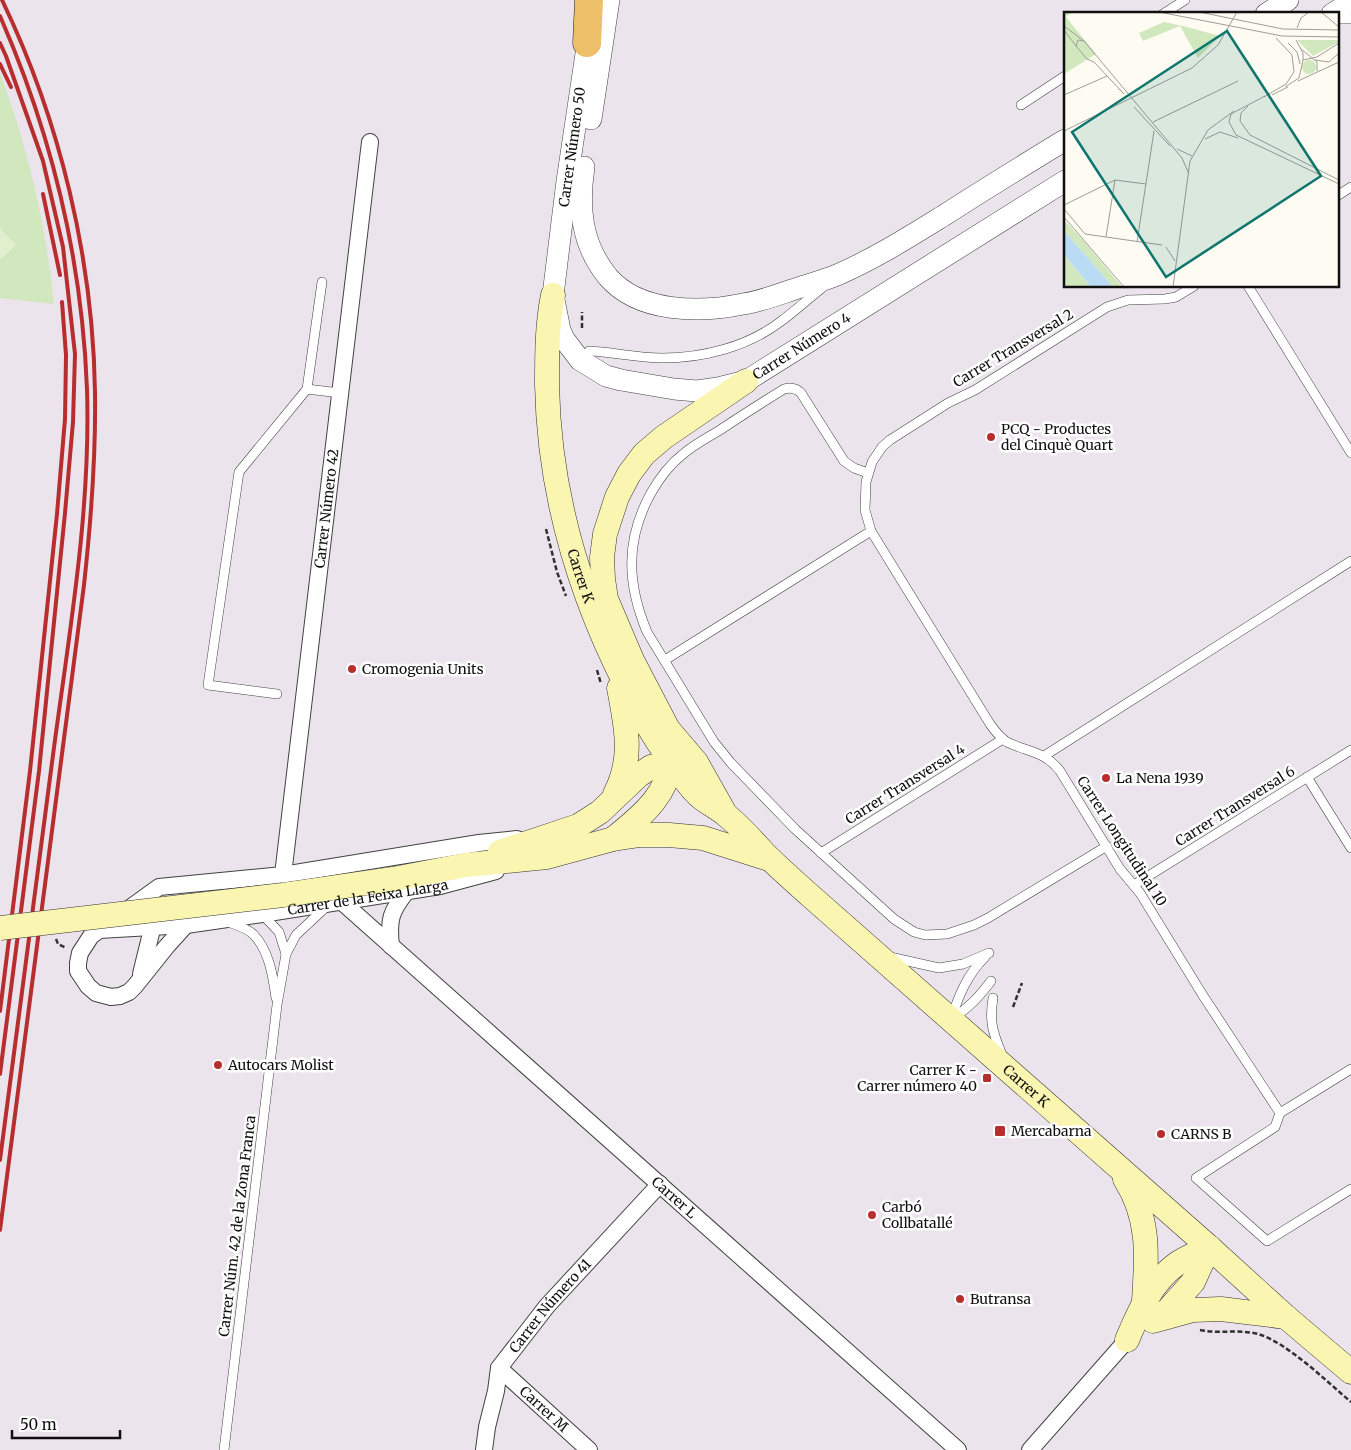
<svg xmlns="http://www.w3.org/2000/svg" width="1351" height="1450" font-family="Merriweather,serif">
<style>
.industrial{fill:#ece4ed;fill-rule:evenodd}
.green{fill:#d1e7bd}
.pitch{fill:#e2efce}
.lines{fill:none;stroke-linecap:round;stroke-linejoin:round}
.service-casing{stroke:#424242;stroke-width:10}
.minor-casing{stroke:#424242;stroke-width:18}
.tertiary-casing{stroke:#424242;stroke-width:22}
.secondary-casing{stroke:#313131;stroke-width:25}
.trunk-casing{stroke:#202020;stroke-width:29}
.path{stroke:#313131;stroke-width:2.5;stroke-dasharray:5 2.5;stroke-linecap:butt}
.service{stroke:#fff;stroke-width:9}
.minor{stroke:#fff;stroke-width:16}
.tertiary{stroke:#fff;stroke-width:21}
.secondary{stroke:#faf5b1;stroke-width:24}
.trunk{stroke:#eebf69;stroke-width:28}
.rail{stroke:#b82e2f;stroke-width:4}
.secondary-bridge-casing{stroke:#313131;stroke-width:25;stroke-linecap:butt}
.secondary-bridge{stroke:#faf5b1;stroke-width:24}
.poi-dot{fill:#b82e2f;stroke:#fff;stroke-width:2}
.labels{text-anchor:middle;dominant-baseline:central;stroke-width:5;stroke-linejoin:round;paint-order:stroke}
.street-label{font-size:14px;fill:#0f0f0f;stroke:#fff}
.poi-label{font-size:14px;fill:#0f0f0f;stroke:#fff;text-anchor:start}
.inset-road{fill:none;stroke:#9e9d97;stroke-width:1}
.view{fill:#0f766e;fill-opacity:0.15;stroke:#0f766e;stroke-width:2.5}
.inset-edge{fill:none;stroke:#0f0f0f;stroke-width:2.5}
</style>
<rect width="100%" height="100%" fill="#fefcf2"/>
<path class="industrial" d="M0,0h1351v1450h-1351zM1065,14h272v272h-272z"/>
<path class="green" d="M0,73c28,75 46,152 54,231l-54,-6z"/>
<path class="pitch" d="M0,228l16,17 -16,15z"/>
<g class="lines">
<g class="service-casing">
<g id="service">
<path d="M1163,14l22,-14"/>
<path d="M1337,19h14"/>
<path d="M1021,105l44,-29"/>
<path d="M1337,196l14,-9"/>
<path d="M1194,286l-18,11 -11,2 -37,1 -21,7 -132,83 -27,13 -58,37 -8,7 -10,15 -6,20 -1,28 6,21 119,193c5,7 10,14 17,18 20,10 38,9 53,29l60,98 20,24 62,101 78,119"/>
<path d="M1248,286l103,167"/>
<path d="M589,351c24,1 48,7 73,7 41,0 85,-11 118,-36 15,-11 28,-23 42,-34"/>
<path d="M307,389l15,-107"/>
<path d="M868,473l-14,-5 -10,-7 -43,-68c-5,-5 -10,-6 -17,-4 -21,13 -43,27 -64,41 -13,8 -27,15 -38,25 -13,10 -23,24 -31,38 -26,47 -24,91 -4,139l67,110 17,21 64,66 99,90 20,13 11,3 22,-1 27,-9 14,-7 119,-72"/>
<path d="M665,660l206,-129"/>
<path d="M277,694l-69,-9 31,-213 68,-83 33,4"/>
<path d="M1044,756l307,-195"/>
<path d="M1307,777l44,71"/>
<path d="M821,853l182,-114"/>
<path d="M1134,885l217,-135"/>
<path d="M228,922c8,3 19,6 25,12 16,16 20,42 23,64"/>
<path d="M286,954l10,-19 30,-28"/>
<path d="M890,957l49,11 24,-4 26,-11"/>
<path d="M993,998c-4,24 0,35 9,57"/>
<path d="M951,1019c8,-24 16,-44 34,-62"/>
<path d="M951,1019c17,-10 28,-22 40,-38"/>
<path d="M1351,1069l-71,44 -5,14 -79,51 71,63 84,-52"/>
<path d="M224,1450l53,-445 9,-51 -7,-22 -17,-18"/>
</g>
</g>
<g class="minor-casing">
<g id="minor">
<path id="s1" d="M283,875l87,-733"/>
<path id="s2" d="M341,901l617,549"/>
<path d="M186,925l-19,21 -32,40 -6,6 -9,4 -9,1 -15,-4 -8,-7 -10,-15v-8l2,-10 11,-17 68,-49 124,-12 196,-32 38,-4"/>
<path id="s3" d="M99,930l87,-5 76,-11 178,-28 56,-15"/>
<path d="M391,946c-3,-27 0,-35 16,-55"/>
<path d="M141,974l14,-57"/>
<path id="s4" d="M499,1368l90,82"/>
<path id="s5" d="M484,1450l3,-23 9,-36 3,-23 48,-62 113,-122"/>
<path d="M1030,1450l97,-110"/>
</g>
</g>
<g class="tertiary-casing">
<g id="tertiary">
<path d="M1266,14l22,-14"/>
<path d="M1332,14l19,-12"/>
<path id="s6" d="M590,27l-23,154 -14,114 7,35 4,9 16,21 26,16 15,4 53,9 23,2 21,-3 28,-7 319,-200"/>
<path d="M591,119l18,-119"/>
<path d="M584,167c-6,40 -3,77 24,110 31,36 92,36 135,27 20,-3 39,-11 58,-17 12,-4 24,-7 36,-12 37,-16 72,-38 106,-59 40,-26 81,-51 122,-76"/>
</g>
</g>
<g class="secondary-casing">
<g id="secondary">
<path id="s7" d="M553,295c-6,30 -6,59 -6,90 2,107 32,209 81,304 14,29 30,55 49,80 6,8 12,17 19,24 8,9 21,14 30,22 14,11 26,25 38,38 16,16 33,31 50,46l395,348 77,70 65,55"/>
<path d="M615,794c19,-36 11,-68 4,-106"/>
<path d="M723,810l-27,-48 -28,-33 -36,-69 -26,-61 -3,-20 -1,-22 3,-23 12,-37 12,-23 15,-20 20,-17 82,-56"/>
<path d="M613,839c30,-24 59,-47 59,-89"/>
<path d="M500,852l78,-26 22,-14 39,-37 12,-8 21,-5 12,5"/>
<path d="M393,879l73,-14 81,-8 66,-18 27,-4h29l34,3 63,20"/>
<path d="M1125,1179c25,39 22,77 19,122"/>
<path d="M1157,1318l11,-8 25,-28 16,-35"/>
<path d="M1153,1321l40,-11 28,-1 65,8"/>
<path d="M1127,1340c12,-28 24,-58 51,-77 9,-6 21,-11 31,-16"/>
</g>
</g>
<g class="trunk-casing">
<path id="trunk" d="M587,43l2,-43"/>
</g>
<g class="path">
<path d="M582,328v-16"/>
<path d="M546,529l11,43 9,24"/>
<path d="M597,670l4,14"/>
<path d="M56,939l2,5 8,4"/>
<path d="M1013,1007l9,-24"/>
<path d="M1200,1330c19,4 39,-1 58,4 30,9 68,47 93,68"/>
</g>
<use href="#service" class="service"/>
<use href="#minor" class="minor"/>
<use href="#tertiary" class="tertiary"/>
<use href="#secondary" class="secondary"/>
<use href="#trunk" class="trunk"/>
<g class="rail">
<path d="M0,16c52,119 82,243 87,373 4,122 -18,245 -34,366 -18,135 -35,270 -53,405"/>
<path d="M0,43l6,13 37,105 20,86 12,107 -2,68 -8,91 -26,258 -39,303"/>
<path d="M0,64l11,23"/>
<path d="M43,194l17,81"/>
<path d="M0,1011l30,-240 27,-257 8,-95 1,-64 -4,-53"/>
<path d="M0,1230l84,-645c7,-64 12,-128 11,-193 -2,-134 -35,-271 -93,-392"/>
</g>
<g class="secondary-bridge-casing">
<path id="secondary-bridge" d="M0,928l283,-33 110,-16"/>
</g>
<use href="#secondary-bridge" class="secondary-bridge"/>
</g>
<g class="poi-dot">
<circle cx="991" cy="437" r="5"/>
<circle cx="352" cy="669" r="5"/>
<circle cx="1106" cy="778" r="5"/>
<circle cx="218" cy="1065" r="5"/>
<rect x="982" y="1073" width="10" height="10" rx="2.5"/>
<rect x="994" y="1125" width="12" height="12" rx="2.5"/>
<circle cx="1161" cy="1134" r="5"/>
<circle cx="872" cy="1215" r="5"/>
<circle cx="960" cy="1299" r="5"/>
</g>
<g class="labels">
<g class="street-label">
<text transform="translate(572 147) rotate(-82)">Carrer Número 50</text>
<text stroke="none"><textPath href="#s6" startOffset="581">Carrer Número 4</textPath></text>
<text transform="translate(1013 348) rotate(-31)">Carrer Transversal 2</text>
<text stroke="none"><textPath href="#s1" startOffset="369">Carrer Número 42</textPath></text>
<text stroke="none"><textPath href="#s7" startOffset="285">Carrer K</textPath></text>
<text transform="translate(905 784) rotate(-32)">Carrer Transversal 4</text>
<text transform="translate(1235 806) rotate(-32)">Carrer Transversal 6</text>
<text transform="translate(1122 841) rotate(57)">Carrer Longitudinal 10</text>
<text stroke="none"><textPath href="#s3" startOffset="271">Carrer de la Feixa Llarga</textPath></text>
<text stroke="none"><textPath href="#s7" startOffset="974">Carrer K</textPath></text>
<text stroke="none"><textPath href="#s2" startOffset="446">Carrer L</textPath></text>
<text transform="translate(237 1226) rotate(-83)">Carrer Núm. 42 de la Zona Franca</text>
<text stroke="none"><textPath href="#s5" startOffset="164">Carrer Número 41</textPath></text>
<text stroke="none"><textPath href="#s4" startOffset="61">Carrer M</textPath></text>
</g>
<g class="poi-label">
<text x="1001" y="429">PCQ - Productes<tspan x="1001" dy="16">del Cinquè Quart</tspan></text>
<text x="362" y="669">Cromogenia Units</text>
<text x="1116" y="778">La Nena 1939</text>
<text x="228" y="1065">Autocars Molist</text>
<text x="977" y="1070" text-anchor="end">Carrer K -<tspan x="977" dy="16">Carrer número 40</tspan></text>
<text x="1011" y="1131">Mercabarna</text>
<text x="1171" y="1134">CARNS B</text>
<text x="882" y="1207">Carbó<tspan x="882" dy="16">Collbatallé</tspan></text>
<text x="970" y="1299">Butransa</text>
</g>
</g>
<g transform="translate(1064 12)">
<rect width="275" height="275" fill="#fefcf2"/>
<path d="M0,0h8l-6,5 30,37 -32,20zM100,10l19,4 37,10 -22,22 -18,-32 -37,15 -4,-8zM233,28h42v2l-26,14zM238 55a7 7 0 1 1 14 0a7 7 0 1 1-14 0ZM0,208l19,20 39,47h-9l-20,-23 -29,-33zM0,243l3,4 24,28h-27z" fill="#d1e7bd"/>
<path d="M0,219l29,33 20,23h-22l-27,-32z" fill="#b9dbf3"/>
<path class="inset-road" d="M95,0l123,24 57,1M135,0l84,17 56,1M257,0l18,15M0,14l20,15M233,16l4,-10 8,-6M0,18l12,16M232,28l7,13v7M224,31l9,9 3,12M237,37l16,13v9M251,48l14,2 10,-9M30,50l30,32 -5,-5M30,50l-7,-3 -11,-13 2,-6 6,1 98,117 7,16M234,69l41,-19M221,75l14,-9 4,-18 14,-3 22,-14M0,83l43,-19M208,83l16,-8M201,84l-34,18 -2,8 7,13 103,49M200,85l22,-13 8,-12 -2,-17 -16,-17M184,94l-7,7 -1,8 10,14 89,45M70,95l36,39M89,110l85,-41M0,119l128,-63 26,-23 19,-33M141,127l15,-7 18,6M113,137l15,7M0,193l51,-25 31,4M0,197l21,25 77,11M0,205l60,70M42,225l9,-57M73,230l17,-111M102,235l9,14M109,275l17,-126 18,-31 26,-19"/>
<path class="view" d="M163,19l94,145 -155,101 -94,-145z"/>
<rect width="275" height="275" class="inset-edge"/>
</g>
<path d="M12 1430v8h108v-8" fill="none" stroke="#0f0f0f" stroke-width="2.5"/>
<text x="20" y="1430" font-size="15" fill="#0f0f0f" stroke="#ffffff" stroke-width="4" paint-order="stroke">50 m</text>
</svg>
